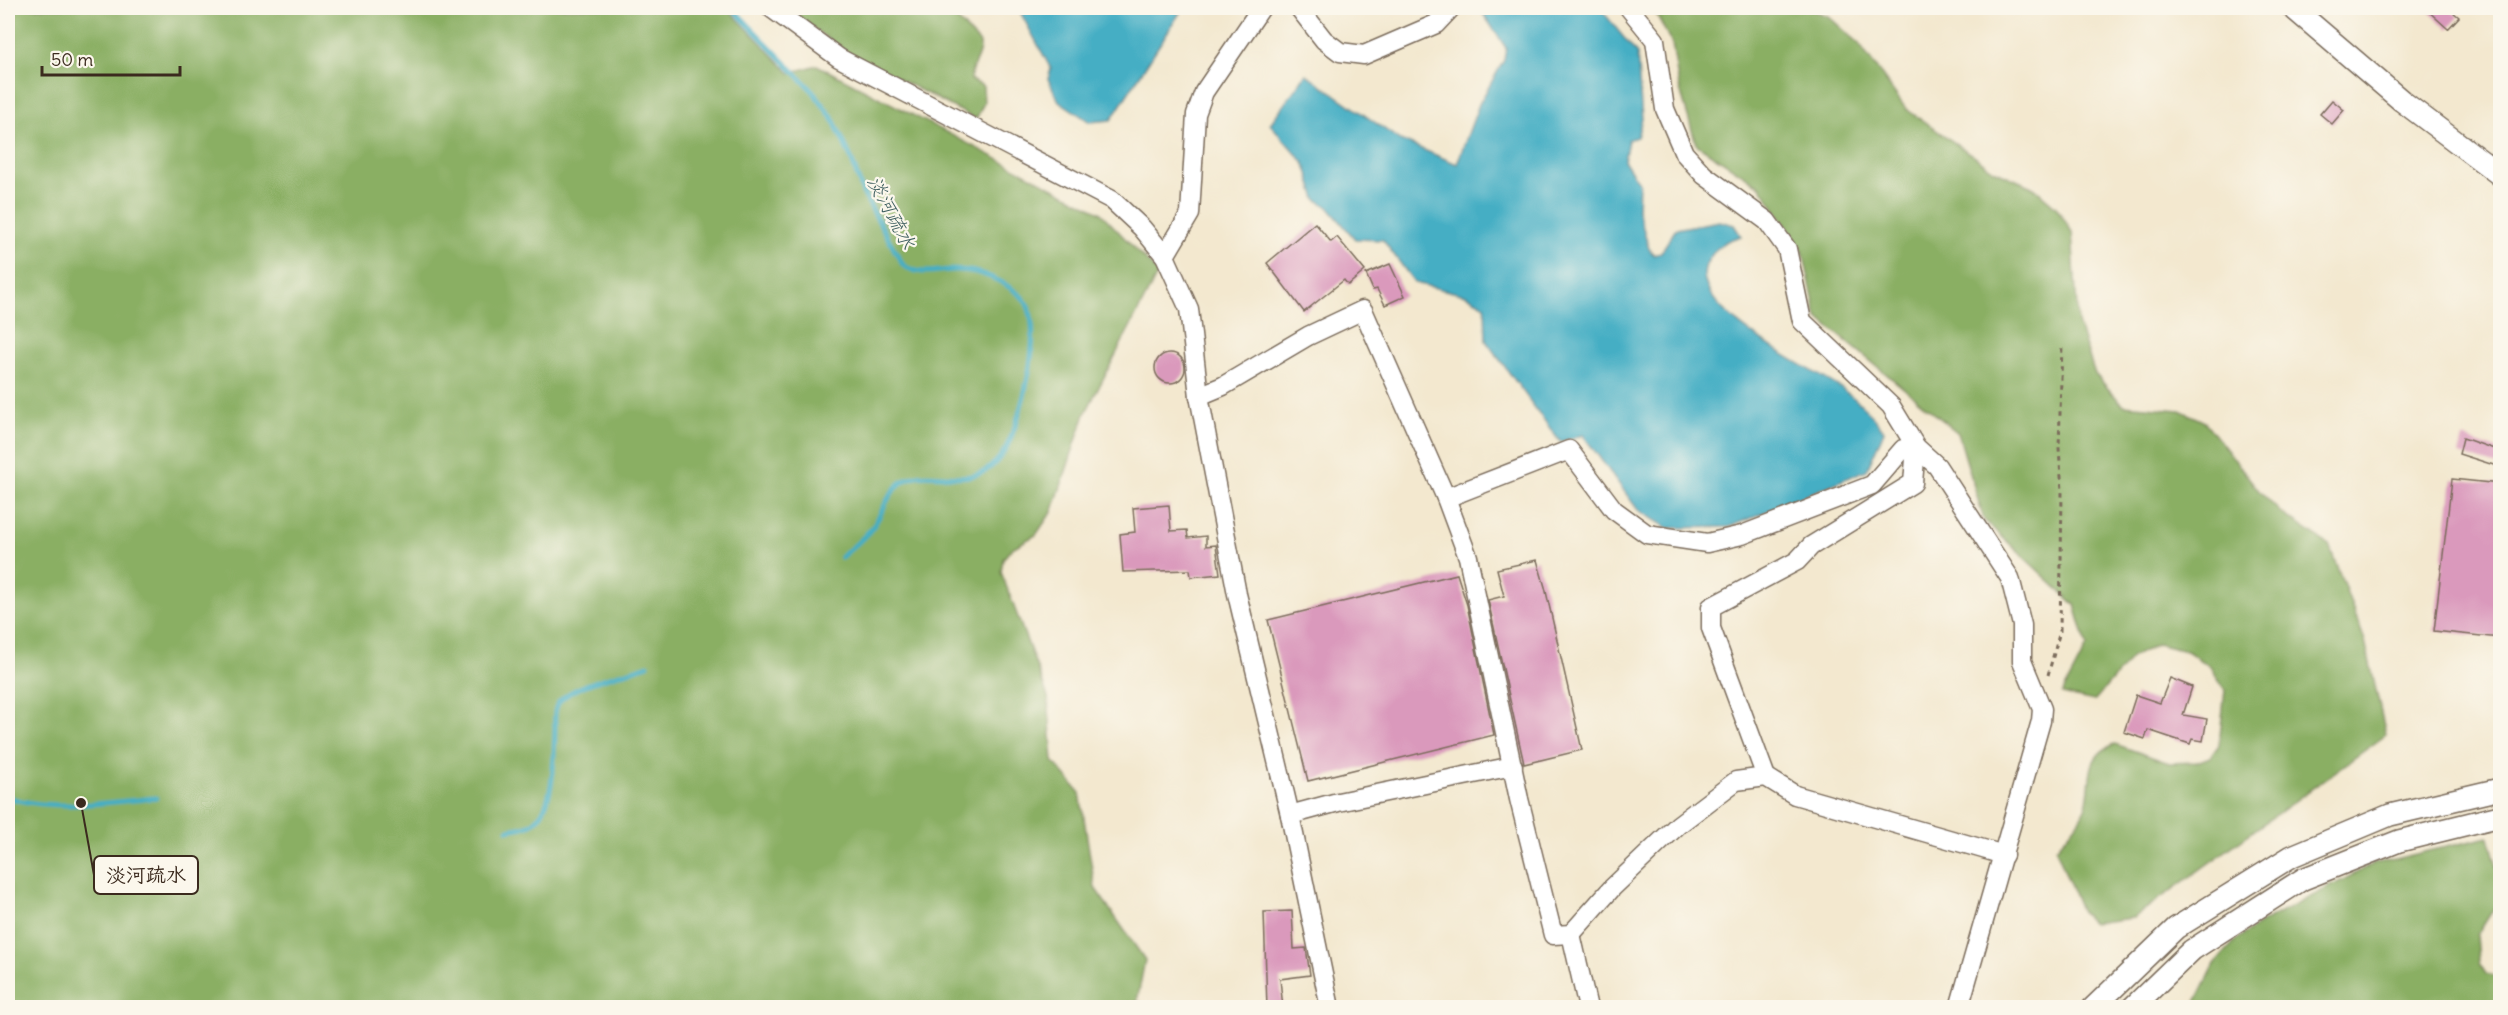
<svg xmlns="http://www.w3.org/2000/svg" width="2508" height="1015" font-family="Delius,'Klee One',sans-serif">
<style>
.forest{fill:#8aaf64;stroke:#626c41;stroke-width:1.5}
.water{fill:#45aec4;stroke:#406c71;stroke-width:1.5}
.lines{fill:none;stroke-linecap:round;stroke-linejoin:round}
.stream{stroke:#45aec4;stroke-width:5}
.building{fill:#da99bc}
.minor-casing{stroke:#7b6c5c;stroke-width:21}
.tertiary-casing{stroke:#7b6c5c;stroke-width:24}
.path{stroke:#7b6c5c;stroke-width:3;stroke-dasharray:4.5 4.5;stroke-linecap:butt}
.minor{stroke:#fff;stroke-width:18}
.tertiary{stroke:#fff;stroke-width:21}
.labels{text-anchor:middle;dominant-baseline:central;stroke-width:4.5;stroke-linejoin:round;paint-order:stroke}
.water-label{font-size:20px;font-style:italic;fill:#3f5f60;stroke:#fbf7ec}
.leader{fill:none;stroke:#3b2a1e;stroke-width:2}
.callout-dot{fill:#3b2a1e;stroke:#fbf7ec;stroke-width:2}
.callout{fill:#fbf7ec;stroke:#3b2a1e;stroke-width:2}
.callout-label{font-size:20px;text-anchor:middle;font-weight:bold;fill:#3b2a1e}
</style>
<rect width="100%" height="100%" fill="#fbf7ec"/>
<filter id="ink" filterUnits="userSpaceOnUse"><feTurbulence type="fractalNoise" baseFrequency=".0167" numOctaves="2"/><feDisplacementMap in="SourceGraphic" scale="12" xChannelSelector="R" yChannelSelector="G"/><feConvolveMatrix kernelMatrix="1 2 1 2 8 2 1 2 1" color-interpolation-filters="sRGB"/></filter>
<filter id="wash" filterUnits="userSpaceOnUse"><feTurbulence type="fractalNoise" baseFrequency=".008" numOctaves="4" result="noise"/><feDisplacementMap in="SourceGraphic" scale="24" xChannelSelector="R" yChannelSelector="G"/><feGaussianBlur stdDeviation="1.35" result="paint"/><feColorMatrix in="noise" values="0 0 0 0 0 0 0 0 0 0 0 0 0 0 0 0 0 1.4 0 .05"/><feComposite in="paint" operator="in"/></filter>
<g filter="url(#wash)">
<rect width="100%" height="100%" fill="#f3e8cf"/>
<g class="forest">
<path d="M8,8h719l63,65 27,-8 283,147 58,61 -73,141 -32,96 -17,25 -24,13 -9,11 -2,13 47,125 5,64 27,32 15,95 50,72 -8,41 12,6h-1141z"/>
<path d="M785,8h161l34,35c2,14 -11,24 -9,37l12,6 1,17 -8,16 -128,-66z"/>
<path d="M1653,8h153l22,8 31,28 47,65 88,61 40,18 22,19 16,25 6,91 17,51 28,31 57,5 25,12 55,70 20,20 49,33 36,96 21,94 -253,183 -41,5 -11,-11 -25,-63c8,-11 20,-22 26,-34 15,-27 -4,-57 33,-71l54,19 28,-1 13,-5 9,-12 6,-55 -16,-25 -23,-14 -29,-7 -25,13 -38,44 -32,-7 25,-48 -12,-41 -91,-85 -26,-87 -141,-116 -14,-66 -43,-65 -64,-42 -17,-58 -7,-42z"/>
<path d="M2489,837l11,40v22l-23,36 2,28 7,11 14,4v29h-311l7,-5 19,-38 20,-23 24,-17 114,-60z"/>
</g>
<g class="water">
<path d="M1018,8h165l-72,112 -21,2 -31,-21 -11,-22 3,-10z"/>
<path d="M1492,8h108l37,46 5,65 -5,18 -9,3 -4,20 15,23 -1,27 11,39 5,6 7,-3 15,-23 43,-8 15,4 7,11c-17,5 -22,8 -32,23 -32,48 104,109 133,130 16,11 31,26 42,42l-17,39 -138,57 -61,1 -30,-18 -55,-75 -23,7 -74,-101 -1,-35 -19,-11 -51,-12 -32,-43 -28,-1 -27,-32 -12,-8 -11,-35 -35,-40 36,-50 94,66 57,24 22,-60 25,-44 2,-12 -24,-36z"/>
</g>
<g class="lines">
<g class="stream">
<path d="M732,8l80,82 21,29 18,39 12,35 40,72c17,12 33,5 52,5 23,-1 49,11 66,26 27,24 0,124 -15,152 -5,9 -13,18 -21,23 -25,15 -61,-6 -84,12 -13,10 -18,29 -27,42 -9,13 -21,22 -33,32"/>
<path d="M8,797c42,15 104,5 148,1"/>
<path d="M508,830c8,-2 20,-2 26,-8 21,-16 20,-68 21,-93 0,-8 -2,-20 4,-27 13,-18 68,-29 89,-37"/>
</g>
</g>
<g id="blocks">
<g class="building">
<path d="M2425,8h23l11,9 -11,12z"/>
<path d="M2332,100l12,10 -12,14 -12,-10z"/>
<path d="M1315,223l16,19 6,-5 28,34 -17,14 -4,-5 -40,32 -37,-49z"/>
<path d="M1390,264l15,32 -20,9 -8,-16 -4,1 -7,-16z"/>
<circle cx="1170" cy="368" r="15"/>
<path d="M2463,438l37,13v16l-41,-13z"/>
<path d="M2452,479l48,5v154l-66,-7z"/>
<path d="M1169,505l2,26 16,-1 1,8 18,-2v10l10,-1 4,29 -29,3 -1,-7 -67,2 -3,-38 15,-2 -2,-24z"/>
<path d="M1537,560l8,27 37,163 -58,14 -36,-164 16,-4 -7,-27z"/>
<path d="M1457,574l10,31 27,130 -186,46 -40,-161z"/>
<path d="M2170,678l22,9 -9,28 24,4 -4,22 -11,-2 -2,5 -42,-14 -3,9 -21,-7 12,-37 24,8z"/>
<path d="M1292,911l2,38 12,-1 4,27 -30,4 3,29h-16l-3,-96z"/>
</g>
</g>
</g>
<g filter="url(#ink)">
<use href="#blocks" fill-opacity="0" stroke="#7b6c5c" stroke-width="1.5"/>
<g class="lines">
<g class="minor-casing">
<g id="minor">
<path d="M771,8l68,50 273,142 30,28 23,28 24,53 10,87 38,198 53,221 40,193"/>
<path d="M1299,8l25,32 16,12 24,3 72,-31 15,-16"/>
<path d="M1629,8l26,32 10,69 19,44 20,22 63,46 20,28 15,72 89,85 25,41 21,19 73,112 12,47v36l20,48 -1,12 -82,287"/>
<path d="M1165,256l25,-42 6,-100 8,-22 57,-84"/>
<path d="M1199,396l24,-10 85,-50 55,-26 83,188 22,59 51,242 34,136 18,-1 41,-46 66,-63 58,-44 30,-4 29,18 209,60"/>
<path d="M1446,498l123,-48 45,60 33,24 60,9 35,-8 130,-50 31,-36 13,-2"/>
<path d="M1766,777l-55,-149v-21l86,-46 14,-15 102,-63 3,-36"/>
<path d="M1290,815l48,-13 175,-36"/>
<path d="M1571,934l17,74"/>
</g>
</g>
<g class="tertiary-casing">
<g id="tertiary">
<path d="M2293,8l109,93 98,74"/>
<path d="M2093,1008l83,-80 116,-72 98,-41 110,-26"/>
<path d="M2132,1008l60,-58 111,-71 96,-38 101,-25"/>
</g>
</g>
<path class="path" d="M2048,675l12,-44 2,-140 -3,-43 3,-104"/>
<use href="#minor" class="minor"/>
<use href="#tertiary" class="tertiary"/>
</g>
</g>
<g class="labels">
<g class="water-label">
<text transform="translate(892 212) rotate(62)">淡河疏水</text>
</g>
</g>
<path class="leader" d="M81 803L94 875"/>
<circle class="callout-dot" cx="81" cy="803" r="6"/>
<rect class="callout" x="94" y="856" width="104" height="38" rx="6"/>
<g class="callout-label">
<text x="146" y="882">淡河疏水</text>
</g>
<rect width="2508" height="1015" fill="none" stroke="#fbf7ec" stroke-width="30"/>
<path d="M42 66v9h138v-9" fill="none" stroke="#3b2a1e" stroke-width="3"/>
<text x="51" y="66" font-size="18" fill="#3b2a1e" stroke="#fbf7ec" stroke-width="4.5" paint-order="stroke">50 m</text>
</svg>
